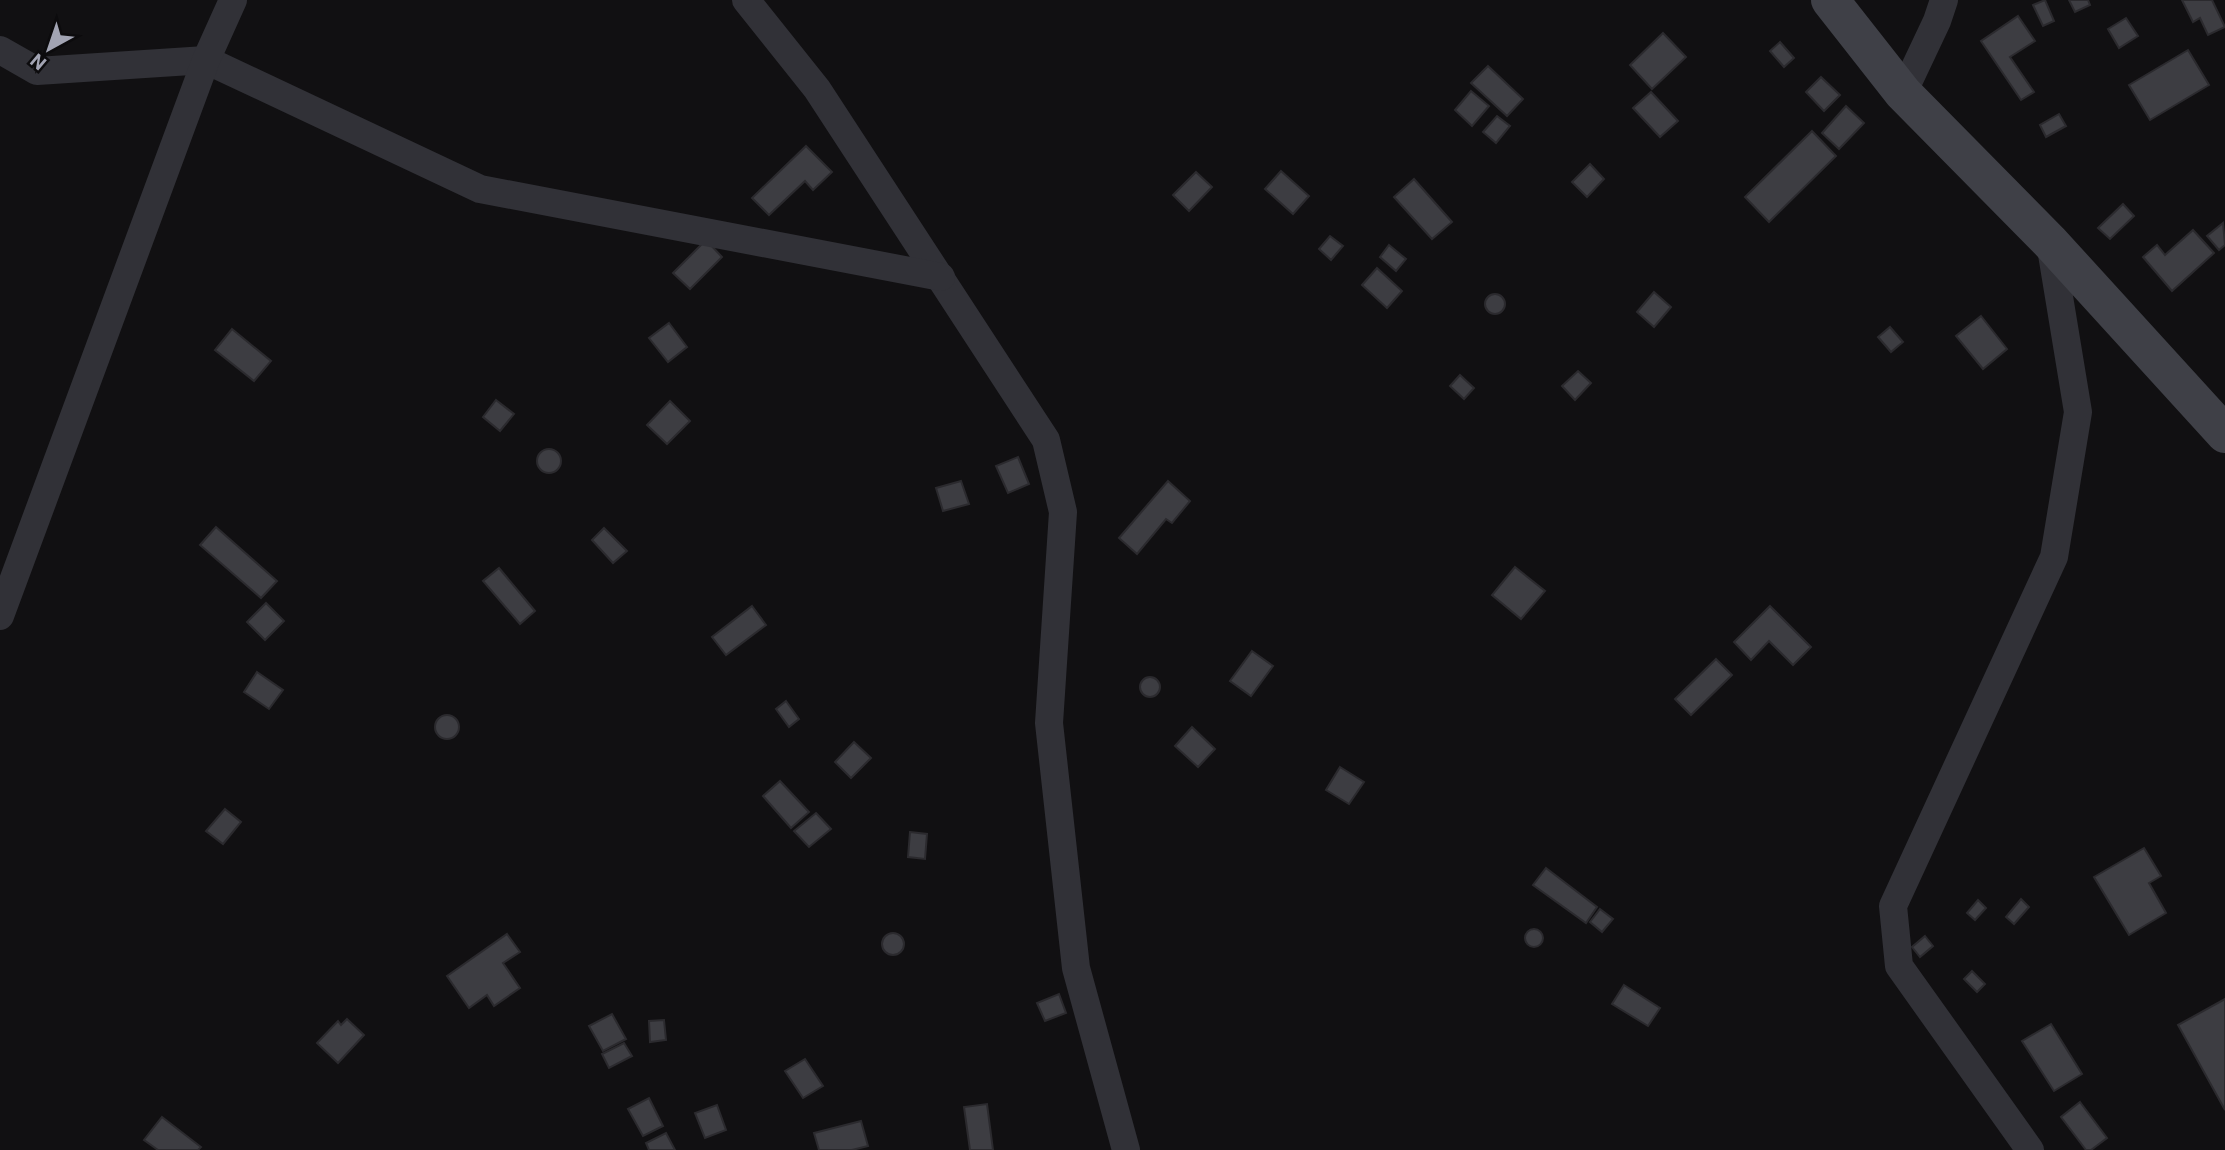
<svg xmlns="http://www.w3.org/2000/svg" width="2225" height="1150" font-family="Roboto,sans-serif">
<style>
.building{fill:#3d3d42;stroke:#2b2a2e;stroke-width:2}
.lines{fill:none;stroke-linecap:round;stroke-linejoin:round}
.street{stroke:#313137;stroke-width:28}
.secondary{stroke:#3f4047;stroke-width:38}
</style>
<rect width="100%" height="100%" fill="#111012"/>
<g class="building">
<path d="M2045,0l9,21 -11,5 -10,-21z"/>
<path d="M2069,0h19l2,5 -15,7z"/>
<path d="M2182,0h30l13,27 -17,8 -8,-17 -7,4z"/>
<path d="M2018,16l17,25 -25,16 24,35 -13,8 -40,-59z"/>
<path d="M2126,18l12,18 -19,12 -11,-19z"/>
<path d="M1663,33l23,24 -34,32 -22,-24z"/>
<path d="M1780,42l14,16 -10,9 -14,-16z"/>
<path d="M2188,50l21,35 -59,35 -21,-35z"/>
<path d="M1488,66l35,33 -16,17 -36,-33z"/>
<path d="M1821,77l19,18 -16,16 -18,-19z"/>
<path d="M1471,91l18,15 -17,20 -17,-16z"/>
<path d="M1651,92l27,29 -18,16 -27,-29z"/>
<path d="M1846,106l18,17 -25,26 -17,-16z"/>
<path d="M2059,114l7,12 -20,11 -6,-12z"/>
<path d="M1497,116l13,10 -14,17 -13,-11z"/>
<path d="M1812,131l24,25 -67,66 -24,-25z"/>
<path d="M806,146l26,26 -19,18 -8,-9 -36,34 -17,-17z"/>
<path d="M1590,164l14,15 -17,18 -15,-15z"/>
<path d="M1281,171l28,25 -16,18 -28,-25z"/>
<path d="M1196,172l16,15 -23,24 -16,-16z"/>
<path d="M1414,179l38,43 -20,17 -38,-42z"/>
<path d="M2123,204l11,12 -24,23 -12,-11z"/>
<path d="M2223,223l2,22 -6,5 -12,-14z"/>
<path d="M2193,230l21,23 -42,38 -29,-34 14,-12 8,10z"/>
<path d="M1330,236l13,10 -12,14 -12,-11z"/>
<path d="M706,240l16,17 -32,32 -17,-16z"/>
<path d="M1389,245l17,14 -10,12 -16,-14z"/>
<path d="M1377,268l25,23 -15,17 -25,-23z"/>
<path d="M1654,292l17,15 -17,20 -17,-15z"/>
<circle cx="1495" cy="304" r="10"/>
<path d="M1981,316l26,33 -24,20 -27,-33z"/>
<path d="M669,323l18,24 -19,15 -19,-24z"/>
<path d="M1890,327l13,15 -12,10 -13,-15z"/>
<path d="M232,329l39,32 -17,20 -39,-31z"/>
<path d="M1578,371l13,12 -16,17 -13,-14z"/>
<path d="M1460,375l14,13 -10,11 -14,-13z"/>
<path d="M496,400l18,14 -14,17 -17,-14z"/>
<path d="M670,401l20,20 -23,23 -20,-19z"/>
<circle cx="549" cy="461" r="12"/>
<path d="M1018,457l11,27 -21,9 -12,-27z"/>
<path d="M961,481l8,23 -26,7 -7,-23z"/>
<path d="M1168,481l22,20 -18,22 -6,-4 -29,35 -18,-16z"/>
<path d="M216,527l61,54 -16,17 -61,-53z"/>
<path d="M604,528l23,23 -14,12 -21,-23z"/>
<path d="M1515,567l30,24 -24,28 -29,-24z"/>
<path d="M499,568l36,43 -15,13 -37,-43z"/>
<path d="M266,603l18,18 -19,19 -18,-18z"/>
<path d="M752,606l14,19 -40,30 -14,-18z"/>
<path d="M1770,606l41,41 -18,18 -24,-24 -18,19 -17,-18z"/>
<path d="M1252,651l21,15 -22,30 -21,-15z"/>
<path d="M1716,659l16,16 -41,40 -16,-16z"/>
<path d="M257,672l26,18 -14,19 -25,-17z"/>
<circle cx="1150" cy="687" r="10"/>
<path d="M786,701l13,18 -10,8 -13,-18z"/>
<circle cx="447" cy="727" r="12"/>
<path d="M1192,727l23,22 -17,18 -23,-21z"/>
<path d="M854,742l17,16 -20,20 -16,-16z"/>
<path d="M1340,767l24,15 -15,22 -23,-14z"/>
<path d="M780,781l29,31 -18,16 -28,-32z"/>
<path d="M225,809l16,13 -18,22 -17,-13z"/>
<path d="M816,813l15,16 -22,18 -15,-16z"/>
<path d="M910,832l17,2 -2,25 -17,-2z"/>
<path d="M2144,848l17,28 -12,7 17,30 -37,22 -35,-58z"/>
<path d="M1546,868l51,39 -11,16 -53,-38z"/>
<path d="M2021,899l8,8 -15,17 -8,-7z"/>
<path d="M1978,900l8,8 -11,12 -8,-7z"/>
<path d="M1600,909l13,10 -11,13 -12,-10z"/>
<circle cx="1534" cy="938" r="9"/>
<circle cx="893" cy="944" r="11"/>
<path d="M507,934l13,18 -17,11 17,25 -26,18 -7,-11 -18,13 -22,-32z"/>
<path d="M1925,936l8,10 -13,11 -8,-10z"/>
<path d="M1972,971l13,13 -8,8 -13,-13z"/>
<path d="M1624,985l36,23 -12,18 -36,-22z"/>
<path d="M1059,994l7,19 -21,8 -8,-18z"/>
<path d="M2225,999v111l-47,-85z"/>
<path d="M612,1014l14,25 -23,12 -14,-25z"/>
<path d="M347,1019l17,16 -26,28 -21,-20 21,-22 3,4z"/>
<path d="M664,1020l2,20 -16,2 -1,-21z"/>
<path d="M2051,1024l31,50 -28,17 -32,-50z"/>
<path d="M624,1043l8,13 -23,12 -7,-14z"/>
<path d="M805,1059l18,27 -20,12 -18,-27z"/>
<path d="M649,1098l14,28 -20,10 -15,-27z"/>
<path d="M2080,1102l27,36 -16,12h-5l-25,-33z"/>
<path d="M987,1104l6,46h-23l-6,-43z"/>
<path d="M717,1105l9,25 -21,8 -10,-25z"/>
<path d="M162,1117l39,30 -3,3h-40l-14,-10z"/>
<path d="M861,1121l7,25 -16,4h-33l-5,-17z"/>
<path d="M666,1133l9,17h-26l-3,-7z"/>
</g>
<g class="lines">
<g class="street">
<path d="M746,0l71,89 229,351 17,72 -14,211 27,245 50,182"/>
<path d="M0,50l37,21 169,-11 274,129 461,88"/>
<path d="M1903,93l34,-72 7,-21"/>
<path d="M0,616l206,-556 27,-60"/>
<path d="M2030,1150l-131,-184 -6,-60 161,-349 24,-145 -28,-170"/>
</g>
<path class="secondary" d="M1830,0l73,93 147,149 175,192"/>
</g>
<g transform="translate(49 49) rotate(220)" stroke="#0c0b0d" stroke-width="5" paint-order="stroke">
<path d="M0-5L12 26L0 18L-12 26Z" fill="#a2a4b3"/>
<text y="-10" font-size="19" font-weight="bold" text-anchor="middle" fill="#a2a4b3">N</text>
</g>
</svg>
